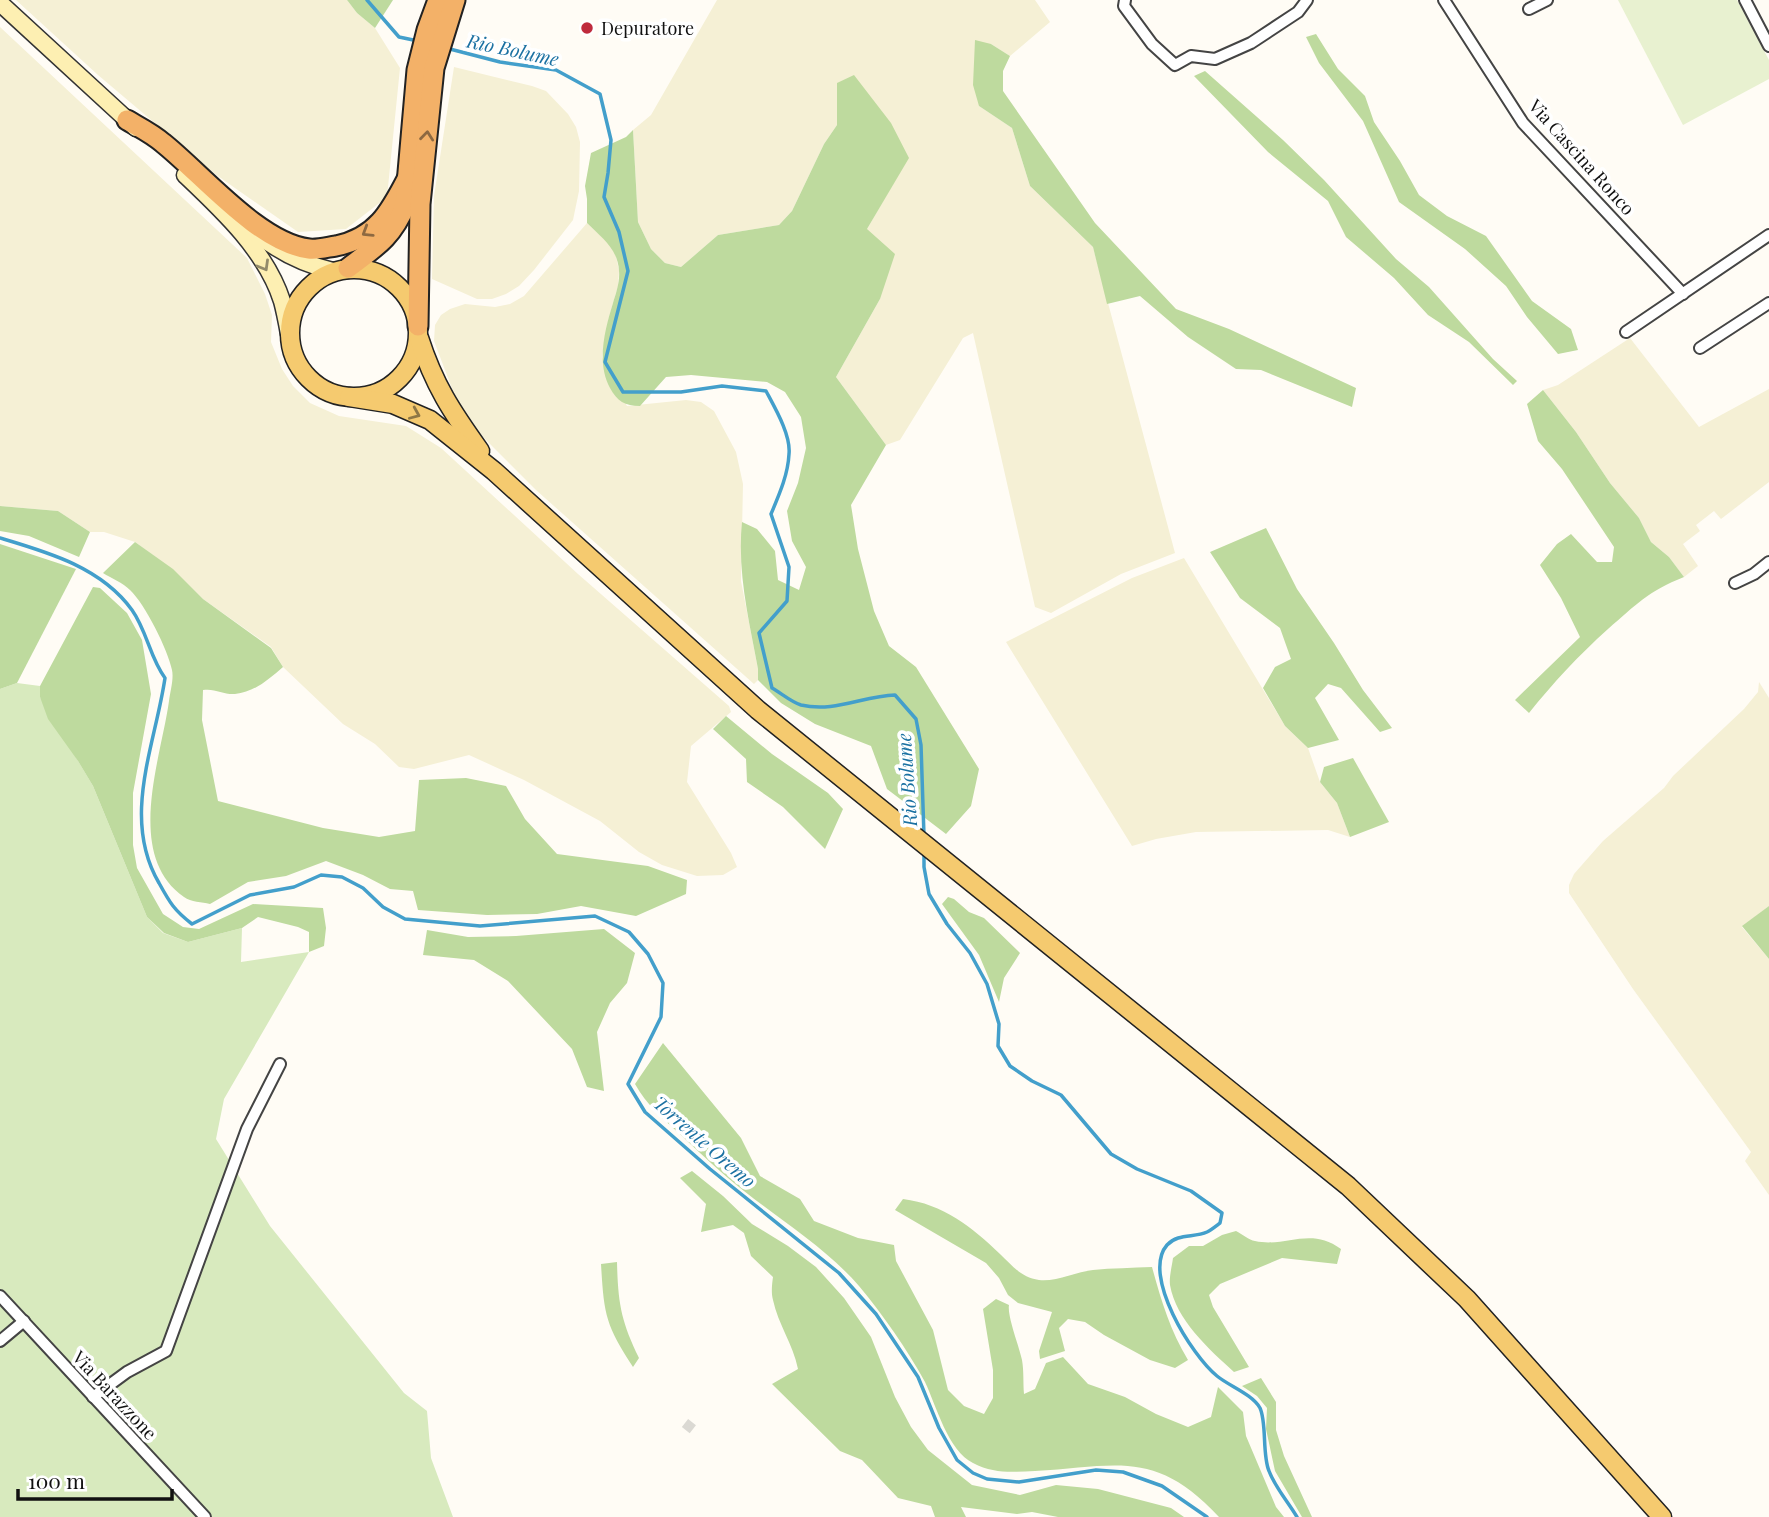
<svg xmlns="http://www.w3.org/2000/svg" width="1769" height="1517" font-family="'Playfair Display',serif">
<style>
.farmland{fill:#f5f0d5}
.green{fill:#d8eabe}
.forest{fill:#beda9e}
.pitch{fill:#e8f1d0}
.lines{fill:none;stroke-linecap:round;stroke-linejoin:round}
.stream{stroke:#439fcb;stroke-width:3.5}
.minor-tunnel{stroke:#dbd9d3;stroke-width:10;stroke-dasharray:10 5;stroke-linecap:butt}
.minor-casing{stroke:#444;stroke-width:14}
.secondary-casing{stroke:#333;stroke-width:19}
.primary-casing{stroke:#222;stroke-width:21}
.trunk-casing{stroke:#222;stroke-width:23}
.minor{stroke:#fff;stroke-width:10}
.secondary{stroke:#fdefb2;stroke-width:16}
.primary{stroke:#f5ca6f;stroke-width:18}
.trunk{stroke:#f3b168;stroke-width:19}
.oneway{stroke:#8d6941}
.oneway2{stroke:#938b6a}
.oneway3{stroke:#8e7745}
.poi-dot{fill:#bf2b3d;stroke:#fff;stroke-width:2.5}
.labels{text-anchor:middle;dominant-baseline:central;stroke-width:7;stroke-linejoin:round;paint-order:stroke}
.poi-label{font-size:18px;fill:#111;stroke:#fff;text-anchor:start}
.street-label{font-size:18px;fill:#111;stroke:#fff}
.water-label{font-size:19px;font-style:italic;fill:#1b71a2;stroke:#fff}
</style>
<rect width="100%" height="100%" fill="#fffcf5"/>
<g class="farmland">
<path d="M16,0h331l10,13 18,15 25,40 -13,129 -41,32 -48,3 -83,-58 -117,-99z"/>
<path d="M717,0h318l15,22 -40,34 -19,-12 -12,62 33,22 18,58 63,61 82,306 -54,21 -70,39 -16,-6 -62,-274 -10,5 -63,102 -14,5 -50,-68 44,-78 -13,-70 41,-71 -70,-41 -1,8 -13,19 -32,67 -13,14 -61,10 -37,32 -16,-4 -14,-14 -13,-27 -5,-92 18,-15z"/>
<path d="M0,27l247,231 18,36 7,21 -1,27 11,27 11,17 17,17 29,13 67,10 35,22 137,126 151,132 2,6 -40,34 -4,36 44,71 6,14 -14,8 -26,1 -35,-11 -23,-13 -39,-31 -76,-41 -55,-25 -55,14 -15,-2 -24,-23 -32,-20 -60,-57 -12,-20 -68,-48 -31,-30 -37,-27 -31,-10h-14l-32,-21 -58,-5z"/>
<path d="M454,67l78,19 14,5 22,23 8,13 4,15 -1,49 -6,29 -39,50 -15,16 -13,8 -14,5h-15l-45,-20 2,-83z"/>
<path d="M587,223l26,24 3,9 3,15 -1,15 -9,31 -7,40 25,49 59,-6 15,2 13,9 22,41 7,32 -2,97 17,88v11l-4,4 -218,-194 -57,-57 -23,-34 -22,-58 1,-16 6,-10 9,-6 15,-5 30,3 15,-3 14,-8z"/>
<path d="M1630,338l69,89 70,-38v93l-48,37 -7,-8 -18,14 4,6 -17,13 15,22 -14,11 -15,-20 -18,-15 -12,-24 -29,-35 -34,-51 -33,-42 15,-5z"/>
<path d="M1184,558l101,168 23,22 12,34 17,21 13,34 -22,-7 -132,2 -40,7 -24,7 -126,-204 126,-64z"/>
<path d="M1759,682l10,16v208l-27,21 27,32v236l-24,-34 6,-9 -118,-163 -64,-96v-8l5,-11 29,-33 61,-53 9,-12 71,-67 14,-17z"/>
</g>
<path class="green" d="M17,683l23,3v11l53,89 54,131 16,16 25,9 54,-14 -1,34 68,-10 -85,147 -8,40 54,87 134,167 23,18 4,47 22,59h-453v-828z"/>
<g class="forest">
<path d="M347,0h46l-18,28 -18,-15z"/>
<path d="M1316,34l22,35 27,27 9,26 26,39 19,34 28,21 39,20 46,65 39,28 7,21 -20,4 -31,-37 -21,-31 -41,-37 -66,-47 -36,-81 -44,-58 -13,-26z"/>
<path d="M975,40l16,4 19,12 -7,15v20l92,132 81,86 53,20 127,59 -4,19 -91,-37 -25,-1 -48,-32 -48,-41 -33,8 -14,-57 -63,-61 -18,-58 -33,-22 -6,-21z"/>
<path d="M1205,71l78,69 41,40 72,79 33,28 64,72 24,22 -4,4 -44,-43 -41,-27 -34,-37 -48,-41 -18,-36 -60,-49 -74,-76z"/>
<path d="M854,75l37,48 18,35 -42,71 28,25 -15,45 -44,78 50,68 -35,60 7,44 16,62 15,35 27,21 63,102 -8,37 -25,28 -59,-45 -16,-43 -56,-22 -34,-21 -23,-23v-11c-9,-49 -21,-96 -16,-147l15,7 18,22 3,29 21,10 7,-23 -14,-26 -5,-30 11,-28 8,-35 -5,-31 -16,-25 -18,-10 -76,-7 -25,2 -26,29c-15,0 -23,-5 -30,-18 -14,-25 -5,-59 3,-85 3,-10 7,-21 6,-32 -1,-22 -17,-33 -32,-48v-24l-2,-13 6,-33 35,-16 7,-7 5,92 13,27 14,14 16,4 37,-32 61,-10 13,-14 32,-67 13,-19v-42z"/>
<path d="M1543,390l33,42 34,51 29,35 12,24 18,15 15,20c-36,14 -48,28 -76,52 -29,26 -55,54 -79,84l-14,-13 65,-63 -19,-39 -21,-33 17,-21 14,-10 26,28h15l2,-15 -52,-78 -24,-28 -11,-37z"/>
<path d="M0,506l58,5 32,21 -11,25 -50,-21 -29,-5z"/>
<path d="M1266,528l31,61 37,54 29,47 29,38 -12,4 -39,-44 -13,-4 -13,14 24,42 -31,8 -23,-22 -22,-38 12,-21 16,-8 -11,-31 -40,-30 -30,-46z"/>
<path d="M135,542l38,27 30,30 68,49 12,19c-14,12 -28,25 -48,27 -11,1 -20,-6 -32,-4l-1,30 16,81 105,27 56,9 36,-6 4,-51 47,-2 40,8 19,33 32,35 91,12 39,14 -1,14 -50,22 -55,-10 -44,8 -50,1 -69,-5 -5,-19 -23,-2 -27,-14 -37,-14 -40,15 -38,6 -38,22c-8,-2 -19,-2 -26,-7 -60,-42 -23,-138 -15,-196 1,-9 5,-22 3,-31 -4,-20 -27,-66 -42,-80 -7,-7 -19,-12 -27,-17z"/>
<path d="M0,544l76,25 -59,114 -17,6z"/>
<path d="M93,587l7,1 27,25 15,27 9,54 -18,99v52l4,23 26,46 20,13 16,2 54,-25 70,4 3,20 -2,18 -15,6v-20l-11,-5 -40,-10 -16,11 -54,14 -24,-9 -17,-16 -54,-131 -15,-25 -30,-42 -8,-22v-11z"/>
<path d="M726,716l46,38 56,39 15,16 -18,40 -42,-42 -36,-25 -1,-23 -33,-30z"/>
<path d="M1353,758l36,64 -39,15 -13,-34 -17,-21 4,-15z"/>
<path d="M948,897l6,2 15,13 15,6 36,35 -16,25 -5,24 -20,-47 -37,-51z"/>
<path d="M1769,906v53l-27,-33z"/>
<path d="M604,929l31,24 -8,30 -17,20 -13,29 7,59 -17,-4 -15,-38 -64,-68 -34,-21 -51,-5 4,-25 41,7 48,-1z"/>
<path d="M663,1043l78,95 19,38 40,23 14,22 44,17 36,7 2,16 37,69 15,60 16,16 20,8 9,-16v-28l-10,-61 13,-10 13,6c-2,11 10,41 13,55 2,11 1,23 2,34l11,-5 11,-26 17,-6 25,27 37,13 31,17 32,13 23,-10 7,-30 25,25 3,24 30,71 8,10h-65c-63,-68 -101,-51 -184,-46 -23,1 -41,3 -62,-8 -25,-12 -37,-58 -48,-81 -18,-33 -42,-67 -66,-96 -32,-37 -77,-65 -115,-95 -22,-17 -43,-37 -63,-56 -18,-16 -35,-31 -46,-51z"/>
<path d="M692,1171l31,25 29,28 36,22 28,21 28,31 27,39 24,60 16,30 17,23 44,35 48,10 36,-10 42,4 73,19 13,9h-126l-26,-5 -15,2 -56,-7 5,10h-31l-4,-11 -33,-8 -36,-38 -22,-9 -68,-67 26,-15c-5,-25 -20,-45 -25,-69 -2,-7 -1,-16 0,-23l-22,-21 -7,-23 -11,-8 -32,7 5,-28 -26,-26z"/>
<path d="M903,1199c40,5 69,28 97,55 13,12 20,23 39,26 17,2 37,-8 54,-10 19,-2 39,-2 59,-3 9,33 18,63 36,93l-13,8 -25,-8 -46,-25 -19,-13 -17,-3 -9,9 6,23 -25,8 -1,-8 13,-39 -34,-9 -10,-8 -9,-17 -13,-15 -91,-53z"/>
<path d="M1236,1231c6,3 13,9 19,10 31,7 55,-15 86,8l-4,15 -55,-6 -62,26 -11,11 4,12 36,60 -15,5c-25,-23 -58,-52 -64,-87 -1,-8 2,-19 3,-27l16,-12h14l19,-11z"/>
<path d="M617,1262c1,41 4,59 22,96l-6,9c-28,-43 -29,-53 -32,-103z"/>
<path d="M1261,1378l15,24v28l8,26 28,61h-10l-27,-46 -9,-42 1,-21 -10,-12 -15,-10z"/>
</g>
<path class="pitch" d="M1618,0h119l32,60v19l-86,46z"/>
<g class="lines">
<g class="stream">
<path d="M367,0l32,37 19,4"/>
<path d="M446,48l54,14 56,8 44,24 11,46 -3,33 -4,24 15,35 9,39 -23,91 18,30h58l41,-6 44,5c9,17 25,44 23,63 -1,21 -10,41 -18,60l18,53 -2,34 -28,32 13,55c9,5 19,14 29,17 33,8 62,-9 94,-10l21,24 5,26 3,91"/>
<path d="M0,538c47,14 101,29 132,72 15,21 18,48 33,68 -10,68 -44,140 -6,205 11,20 15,27 33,41l58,-29 44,-8 27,-12 21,2 21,11 20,19 22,12 75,7 115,-10 34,16 19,22 15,29 -2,34 -33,67 17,28 65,57 129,104 37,41 42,63 21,51 18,32 16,13 14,6 32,3 77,-12 27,2 39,14 45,31"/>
<path d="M924,851v16l5,27 18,30 23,29 17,31 12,40 -1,22 12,20 22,15 29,14 50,59 26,15 54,22 31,22 -2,10c-4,3 -9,7 -13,9 -13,6 -29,1 -40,13 -26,30 25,111 50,131 12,10 35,18 43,32 7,15 2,47 9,63 6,16 19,31 28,46"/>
</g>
<path class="minor-tunnel" d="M685,1423l10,8"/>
<g class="minor-casing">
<g id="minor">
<path d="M1125,0l-1,6 28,38 23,21 16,-9 24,3 36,-16 47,-31 9,-12"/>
<path d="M1444,0l79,123 160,171"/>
<path d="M1745,0l24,46"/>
<path d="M1529,9l18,-9"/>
<path d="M1626,332l143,-97"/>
<path d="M1700,348l69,-45"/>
<path d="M1735,583l19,-9 15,-12"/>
<path d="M0,1296l205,221"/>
<path d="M0,1341l24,-20"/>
<path d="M93,1397l34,-25 39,-21 81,-222 33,-65"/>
</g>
</g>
<g class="secondary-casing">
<g id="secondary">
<path d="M0,3l136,125"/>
<path d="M185,175c37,35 81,76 97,126 3,11 5,22 7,33"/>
<path d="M252,230c25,21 50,34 81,41"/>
</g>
</g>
<g class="primary-casing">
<g id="primary">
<circle cx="354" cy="333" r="64"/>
<path d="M419,338c15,47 33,74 61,113"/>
<path d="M349,397l44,7 37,16 64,51 264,239 590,476 119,113 195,218"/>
</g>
</g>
<g class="trunk-casing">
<g id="trunk">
<path d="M127,120c12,7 26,14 36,23 39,31 96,100 146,106 9,1 19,-2 27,-3 40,-8 54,-34 71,-67"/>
<path d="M348,268c26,-20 44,-30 57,-62l12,-136 10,-40 11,-30"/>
<path d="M418,326l2,-122 14,-136 21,-68"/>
</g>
</g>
<use href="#minor" class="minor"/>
<use href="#secondary" class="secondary"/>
<use href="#primary" class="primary"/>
<use href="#trunk" class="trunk"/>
</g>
<defs><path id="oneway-chevron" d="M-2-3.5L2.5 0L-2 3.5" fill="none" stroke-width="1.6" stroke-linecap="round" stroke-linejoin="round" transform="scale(1.75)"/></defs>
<g class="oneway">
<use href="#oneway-chevron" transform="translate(427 136) rotate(-84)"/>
<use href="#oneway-chevron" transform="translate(367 232) rotate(148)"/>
</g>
<use class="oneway2" href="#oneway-chevron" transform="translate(264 266) rotate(60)"/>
<use class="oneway3" href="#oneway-chevron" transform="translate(415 414) rotate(23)"/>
<circle class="poi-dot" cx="587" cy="28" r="7"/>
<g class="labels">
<g class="poi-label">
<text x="601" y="28">Depuratore</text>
</g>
<g class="street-label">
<text transform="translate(1582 157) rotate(48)">Via Cascina Ronco</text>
<text transform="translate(115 1395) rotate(47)">Via Barazzone</text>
</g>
<g class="water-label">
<text transform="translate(513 49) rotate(12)">Rio Bolume</text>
<text transform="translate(906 780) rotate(-94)">Rio Bolume</text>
<text transform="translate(705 1141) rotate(41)">Torrente Oremo</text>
</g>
</g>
<path d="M18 1489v10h154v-10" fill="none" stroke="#111111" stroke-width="3.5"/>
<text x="28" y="1489" font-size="21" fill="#111111" stroke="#ffffff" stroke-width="5" paint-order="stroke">100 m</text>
</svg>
